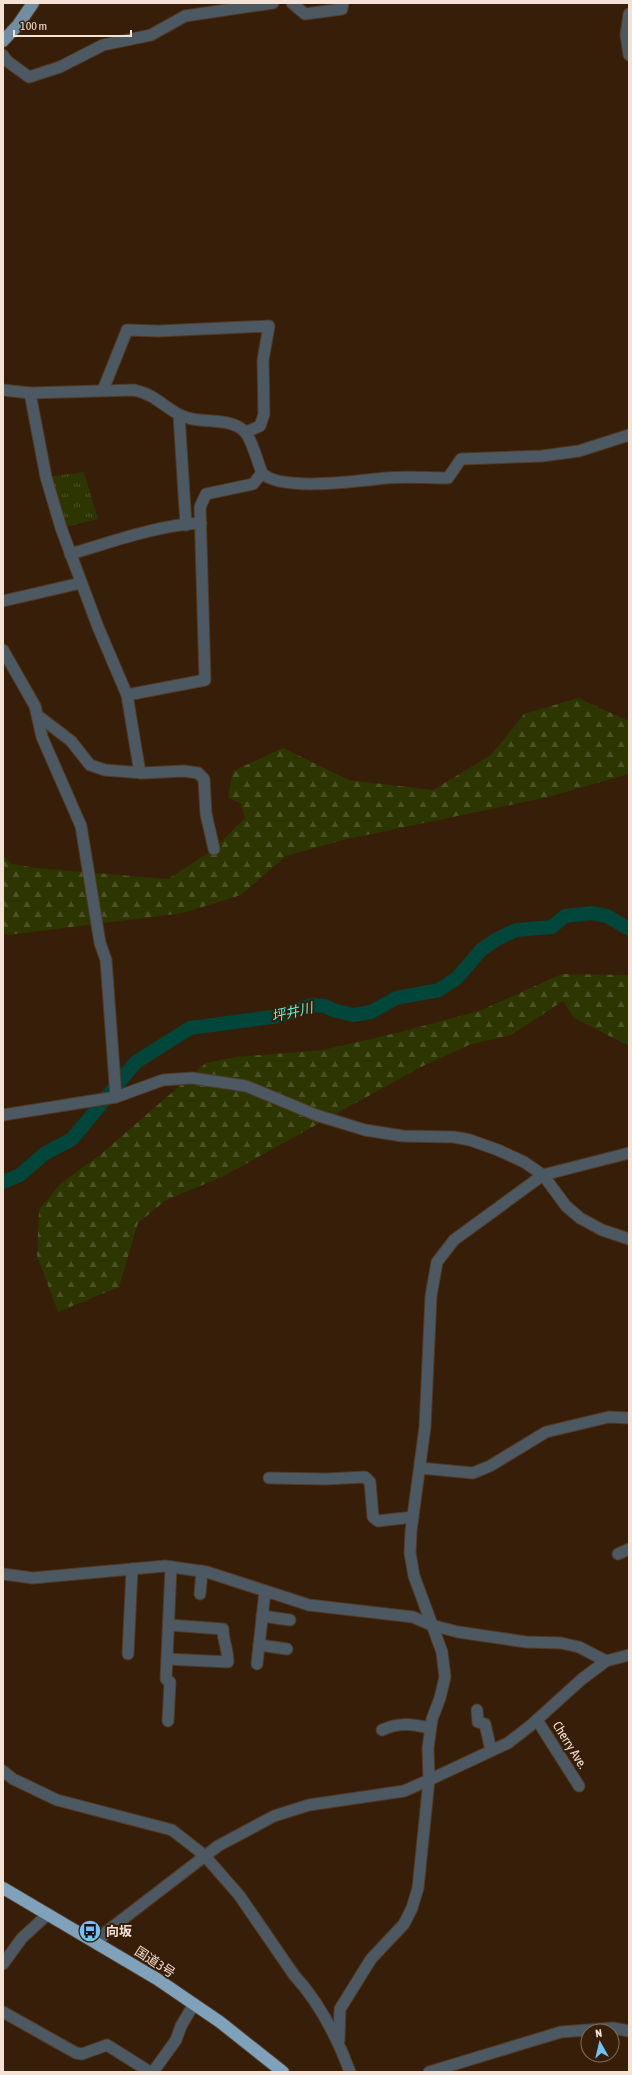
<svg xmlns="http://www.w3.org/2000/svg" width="632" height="2075" font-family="'Asap Condensed','Noto Sans JP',sans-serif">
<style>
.forest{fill:url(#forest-firs)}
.park{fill:url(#park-tufts)}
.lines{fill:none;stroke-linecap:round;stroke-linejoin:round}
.river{stroke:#01463b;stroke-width:14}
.minor-casing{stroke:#513925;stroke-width:13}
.major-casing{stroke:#513925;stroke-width:14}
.highway-casing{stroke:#513925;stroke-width:14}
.minor{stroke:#4c5963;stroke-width:11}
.major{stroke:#718da1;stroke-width:12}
.highway{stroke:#7fa2ba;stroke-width:12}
.labels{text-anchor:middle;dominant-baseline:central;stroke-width:4;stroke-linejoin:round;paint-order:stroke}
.street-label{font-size:13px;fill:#f4e2d5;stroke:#371e08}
.poi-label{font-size:13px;font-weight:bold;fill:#f4e2d5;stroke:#371e08;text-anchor:start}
.water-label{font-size:14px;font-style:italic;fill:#5af6da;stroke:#371e08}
</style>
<defs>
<pattern id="forest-firs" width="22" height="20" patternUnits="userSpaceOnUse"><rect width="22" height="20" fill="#2d3500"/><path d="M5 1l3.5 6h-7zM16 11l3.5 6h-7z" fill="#4c5224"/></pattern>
<pattern id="park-tufts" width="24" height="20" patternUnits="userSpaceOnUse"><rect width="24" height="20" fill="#2d3500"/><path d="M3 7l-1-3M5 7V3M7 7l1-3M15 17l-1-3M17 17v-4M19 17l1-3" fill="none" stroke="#4c5224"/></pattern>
</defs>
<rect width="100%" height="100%" fill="#371e08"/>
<g class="forest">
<path d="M578,698l51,23v53l-81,23 -205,43 -57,16 -45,39 -58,18 -175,22 -5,-1v-79l9,9 24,4 132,11 46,-30 31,-31 -4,-14 -13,-7 5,-26 50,-23 66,32 84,10 58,-35 33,-41z"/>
<path d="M562,974l67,1v71l-55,-28 -11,-17 -52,34 -42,10 -48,22 -199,110 -56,23 -28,23 -19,64 -61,25 -21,-56 2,-46 21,-26 41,-30 105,-91 30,-6 87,-7 77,-18 79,-21z"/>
</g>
<path class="park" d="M84,472l14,47 -37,9 -15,-51z"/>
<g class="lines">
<path class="river" d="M3,1182l17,-7 24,-21 28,-15 64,-77 54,-34 89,-12 33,-11 13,1 8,4 20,5 18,-3 25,-14 43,-8 18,-12 24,-28 16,-11 19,-9 36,-3 13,-11 26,-3 16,3 22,13"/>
<g class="minor-casing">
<g id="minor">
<path d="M292,3l13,11 37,-5 1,-6"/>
<path d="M629,14l-3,21 3,20"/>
<path d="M3,55l4,6 22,16 31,-10 43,-22 48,-10 34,-19 88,-13"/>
<path d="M3,390l27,3 104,-3c25,5 34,23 54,28 17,5 43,0 56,13 7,6 14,32 18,42 18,19 97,8 124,5 20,-2 41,0 62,0l13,-19 81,-3 37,-5 50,-16"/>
<path d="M103,390l24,-60 32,1 110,-5 -6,34 1,54 -4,12 -14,6"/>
<path d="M30,393l16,84 15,51 37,99 29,68 13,78"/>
<path d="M179,415l7,110"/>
<path d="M70,554c42,-12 87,-29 131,-31"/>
<path d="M3,601l78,-18"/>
<path d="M3,650l32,56 7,31 39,89 19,117 6,17 10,137"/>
<path d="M127,695l78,-15 -5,-173 6,-13 47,-10 9,-11"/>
<path d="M38,718h3l30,23 19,24 15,5 38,3 41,-2 14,2 6,6 2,35 8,35"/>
<path d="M3,1115l113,-18 47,-17 29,-2 54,8 70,29 49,15 38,6 51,1 16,3 28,10 26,12 19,13 23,31 14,12 22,12 27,9"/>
<path d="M420,1468l53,5 17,-7 56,-34 63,-15 20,1"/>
<path d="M269,1478l57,1 39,-2 5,5 3,35 5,4 35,-4"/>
<path d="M618,1554l11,-5"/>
<path d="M3,1574l30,4 132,-12 42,6 102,33 104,12 18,8 27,7 68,10 35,1 18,4 27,14"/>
<path d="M200,1594l2,-23"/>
<path d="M262,1616l28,4"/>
<path d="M259,1645l28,4"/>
<path d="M128,1654l4,-85"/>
<path d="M167,1659l61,3c0,-12 -5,-21 -5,-33l-54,-4"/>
<path d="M257,1664l8,-73"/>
<path d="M477,1710l1,12 7,2 6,26"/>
<path d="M537,1720l42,66"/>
<path d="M168,1721l2,-39 -4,-3 5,-112"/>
<path d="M382,1730c17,-8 30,-6 48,-2"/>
<path d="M3,1771l10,8 44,21 115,30 32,25 35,40 55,80c26,28 43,62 56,97"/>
<path d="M98,1943l8,-11 112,-86 56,-30 35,-11 95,-14 25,-11 79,-37 22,-17 52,-47 24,-18 23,-6"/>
<path d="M3,1964l19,-26 26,-24"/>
<path d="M3,2012l73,41 6,1 25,-9 43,27"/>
<path d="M339,2040l1,-31 31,-50 33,-35 8,-16 6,-20 11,-108 -1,-32 4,-29 8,-21 5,-21 -3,-25 -28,-76 -4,-23 1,-22 14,-104 6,-131 6,-34 17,-22 89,-65 86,-22"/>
<path d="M153,2072l23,-32 5,-14 13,-22"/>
<path d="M429,2072l132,-40 52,-4 16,3"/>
</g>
</g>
<g class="major-casing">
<path id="major" d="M3,41l15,-16 15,-22"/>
</g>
<g class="highway-casing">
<path id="highway" d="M3,1888l154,91 63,43 63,50"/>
</g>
<use href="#minor" class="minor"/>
<use href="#major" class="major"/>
<use href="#highway" class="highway"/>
</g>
<defs>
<g id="bus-disc" transform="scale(1.15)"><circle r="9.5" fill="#71c1f5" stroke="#371e08"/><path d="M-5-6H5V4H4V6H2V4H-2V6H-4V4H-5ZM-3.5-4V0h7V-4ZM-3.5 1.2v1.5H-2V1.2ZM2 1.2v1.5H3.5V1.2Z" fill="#111"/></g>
</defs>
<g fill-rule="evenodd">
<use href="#bus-disc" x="90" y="1931"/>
</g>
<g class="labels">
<g class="street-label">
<text transform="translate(570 1745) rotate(58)">Cherry Ave.</text>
<text transform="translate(155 1962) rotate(33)">国道3号</text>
</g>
<g class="poi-label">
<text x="106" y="1931">向坂</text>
</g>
<g class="water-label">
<text transform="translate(292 1012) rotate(-13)">坪井川</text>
</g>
</g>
<rect width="632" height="2075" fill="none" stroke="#f4e2d5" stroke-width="8"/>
<g transform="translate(600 2043) rotate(352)"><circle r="19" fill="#371e08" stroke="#836c5a"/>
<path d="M0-3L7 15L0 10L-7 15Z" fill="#71c1f5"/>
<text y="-6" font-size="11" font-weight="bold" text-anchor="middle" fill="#f4e2d5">N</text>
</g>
<path d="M14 30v6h117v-6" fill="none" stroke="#f4e2d5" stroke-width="2"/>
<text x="20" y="30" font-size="12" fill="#f4e2d5" stroke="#371e08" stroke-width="3" paint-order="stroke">100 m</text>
</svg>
